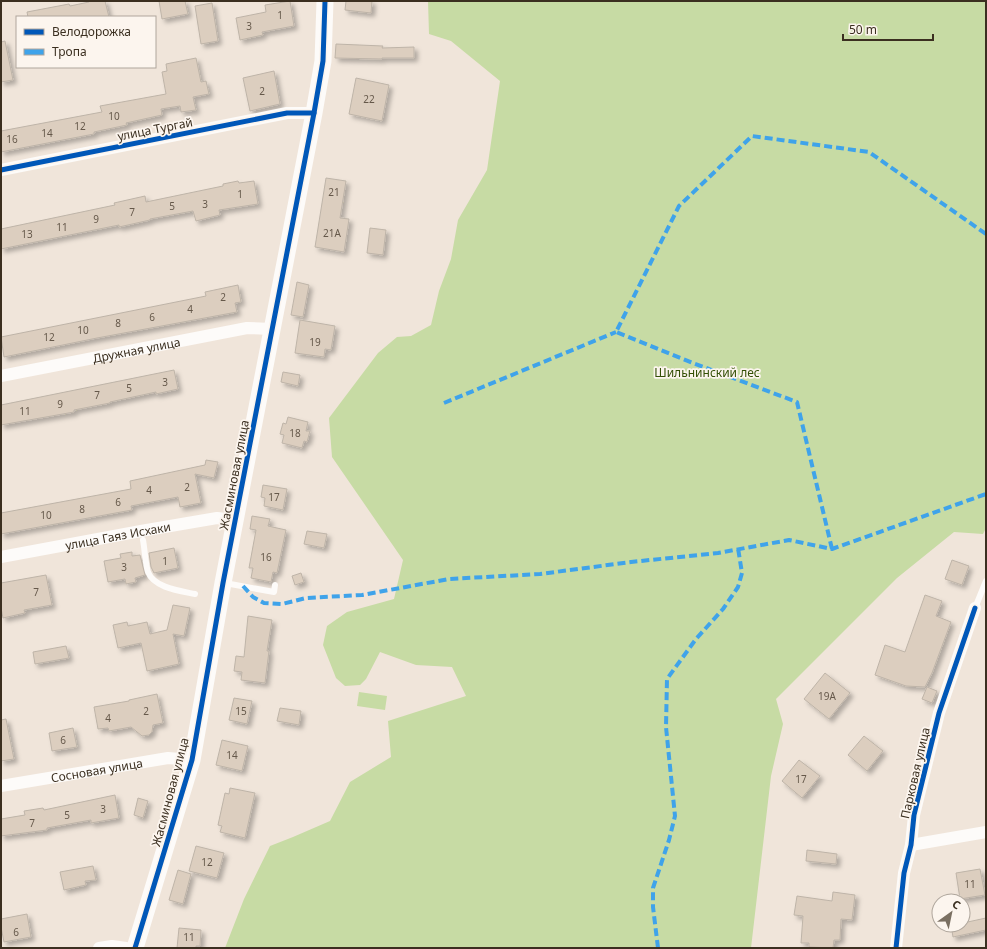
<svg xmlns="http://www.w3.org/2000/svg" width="987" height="949" font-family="'Noto Sans',sans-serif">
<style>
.green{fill:#c7dba4}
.building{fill:#dccebf;stroke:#beb4a8;filter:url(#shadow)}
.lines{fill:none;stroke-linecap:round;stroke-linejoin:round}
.lane{stroke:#fdfbf9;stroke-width:6}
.street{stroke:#fdfbf9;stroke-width:12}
.secondary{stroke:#fdfbf9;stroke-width:17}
.quiet{stroke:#3fa3ea;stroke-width:4;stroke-dasharray:8 4;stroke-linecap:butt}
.cycleway-casing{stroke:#fcf5ee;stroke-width:8}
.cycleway{stroke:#0057b8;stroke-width:5}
.labels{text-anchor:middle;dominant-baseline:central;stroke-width:3.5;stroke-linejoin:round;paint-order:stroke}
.number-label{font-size:10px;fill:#65584a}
.street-label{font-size:12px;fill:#3b2f20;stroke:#fcf5ee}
.park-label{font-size:12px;fill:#334f05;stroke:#fcf5ee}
</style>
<defs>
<filter id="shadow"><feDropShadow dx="3.5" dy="3.5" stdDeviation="2" flood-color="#0004"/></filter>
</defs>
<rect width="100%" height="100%" fill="#f0e5da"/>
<g class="green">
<path d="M428,1h558v527l-3,6 -29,-2 -57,46 -121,121 7,25 -12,52 -20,172h-526l19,-49 26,-53 23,-9 37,-16 20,-39 41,-25 -3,-36 78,-25 -14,-29 -36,-2 -36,-13 -14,27 -6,6 -15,1 -9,-8 -13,-33 4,-19 20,-14 47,-13 9,-39 -71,-103 -3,-39 49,-65 19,-16 14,-1 20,-11 8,-34 12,-32 7,-39 29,-50 13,-89 -49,-40 -22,-7z"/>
<path d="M359,692l28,4 -2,14 -28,-4z"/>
</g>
<g class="building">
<path d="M89,1h16l4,16h-81l-1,-5 42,-8 1,2 19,-4z"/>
<path d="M159,1h26l3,13 -26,5z"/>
<path d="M290,1l4,25 -32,6 1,3 -23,5 -4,-22 30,-6 -1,-7z"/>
<path d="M346,1h26l-1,12 -26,-3z"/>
<path d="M212,3l6,38 -17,3 -6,-38z"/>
<path d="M5,41l8,39 -12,2v-40z"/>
<path d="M336,44l47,2 -1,2 32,-1v11h-32v1l-47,-1z"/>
<path d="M196,58l5,24 5,-1 3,13 -16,3 3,13 -15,2 -1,-6 -19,3 1,6 -36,8 1,2 -33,7v2l-93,18v-21l101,-19 -2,-6 66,-12 -4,-22 5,-1 -1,-7z"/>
<path d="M274,71l6,33 -30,7 -7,-33z"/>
<path d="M356,78l33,7 -7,36 -33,-7z"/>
<path d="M326,178l20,3 -6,37 9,1 -5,33 -29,-5z"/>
<path d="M238,181l1,2 15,-2 4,23 -39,6 1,5 -24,6 -3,-10 -43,8v1l-31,7v-2l-118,24v-20l114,-24 -1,-2 31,-7 1,6 77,-16v-2z"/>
<path d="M370,228l16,2 -3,25 -16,-2z"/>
<path d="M297,282l12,3 -6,32 -12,-2z"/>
<path d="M238,285l3,17 -6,1 2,9 -140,26 -93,19 -3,-20 205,-41 -1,-4z"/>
<path d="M300,320l35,6 -4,24 -6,-1 -1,8 -29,-4z"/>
<path d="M174,370l4,19 -22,5v-2l-46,10v1l-36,7v2l-73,13v-20z"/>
<path d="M283,372l17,3 -2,11 -17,-4z"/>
<path d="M288,417l20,5 -2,9h4l-3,11 -3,-1 -2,7 -20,-5 2,-8 -4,-1 3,-11 3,1z"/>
<path d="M206,460l12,2 -4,16 -19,-4 6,29 -21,4 -2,-10 -47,9 1,4 -131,24v-21l130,-24 -1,-8 75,-16z"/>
<path d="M263,485l24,4 -4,21 -19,-4 1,-8 -4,-1z"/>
<path d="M252,516l18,3 -2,7 18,4 -9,43 -4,-1 -2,10 -20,-4 2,-10h-4l7,-38 -6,-1z"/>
<path d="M307,531l20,3 -3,14 -20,-4z"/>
<path d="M174,548l4,20 -24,5 -3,-6 -2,-14z"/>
<path d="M132,552v4l8,-1 5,20 -10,3 1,4 -10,2 -1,-5 -17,3 -4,-21 17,-3 -1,-4z"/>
<path d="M952,560l17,6 -7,19 -17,-6z"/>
<path d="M301,573l3,9 -9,3 -3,-9z"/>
<path d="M46,575l6,30 -28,5 1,3 -22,5 -2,-10v-25z"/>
<path d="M925,595l17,6 -6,15 15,6 -19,51 -7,14 -19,-1 -31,-11 10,-30 20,7z"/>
<path d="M173,605l17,3 -6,28 -11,-2 6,30 -32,7 -6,-28 -23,5 -5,-23 14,-3 1,4 19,-4 3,12 17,-4z"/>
<path d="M248,616l24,4 -5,31h2l-4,32 -24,-3 1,-8 -8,-1 2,-15 8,1z"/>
<path d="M66,646l3,12 -34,6 -2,-12z"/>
<path d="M825,673l25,20 -21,26 -25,-20z"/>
<path d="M927,687l10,4 -5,12 -10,-4z"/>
<path d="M157,694l6,29 -10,2 -1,7 -3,3 -7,1 -11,-9 -22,4 -1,-3 -10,1 -4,-22 35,-6v-1z"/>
<path d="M234,698l18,3 -5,23 -18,-4z"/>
<path d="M280,708l21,3 -2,14 -22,-4z"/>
<path d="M6,719l8,40 -13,2v-41z"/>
<path d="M73,728l4,19 -25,4 -3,-18z"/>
<path d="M864,736l19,15 -16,20 -19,-16z"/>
<path d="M222,740l26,6 -6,25 -26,-6z"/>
<path d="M799,760l21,16 -18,22 -20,-17z"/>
<path d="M230,788l25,5 -10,45 -25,-6 2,-6 -4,-1 7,-32 4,1z"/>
<path d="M115,795l4,23 -28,5v-3l-44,8v2l-46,6v-17l24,-4 -1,-4 19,-3 1,2z"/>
<path d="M138,798l10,3 -5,17 -9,-3z"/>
<path d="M196,846l28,7 -7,25 -28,-7z"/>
<path d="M807,850l30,4 -1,10 -30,-3z"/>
<path d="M93,866l3,14 -11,1 1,4 -22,5 -4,-18z"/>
<path d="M980,869l5,26 -25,4 -4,-26z"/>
<path d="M178,870l13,4 -8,30 -14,-4z"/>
<path d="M833,892l22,3 -3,25 -11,-1 -1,21h-6l-1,8 -24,-1v-4h-8l2,-27 -9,-1 3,-19 35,5z"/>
<path d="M27,914l4,23 -27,5 -3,-15v-8z"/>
<path d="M986,918v12l-33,7 -2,-12h12v-2z"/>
<path d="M179,928l22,2 -1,16h-4v2h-19z"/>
</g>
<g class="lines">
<g class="lane">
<path d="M143,540c2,11 2,22 5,32 6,16 33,19 47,22"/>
<path d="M225,583l49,9 1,-7"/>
<path d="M975,608l11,-27"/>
</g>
<g class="street">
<path d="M1,170l286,-57h27"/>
<path id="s1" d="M1,376l246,-48 25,1"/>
<path id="s2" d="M1,557l140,-26 76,-13 18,2"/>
<path id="s3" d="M1,786l167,-28 24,2"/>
<path d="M911,845l75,-13"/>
<path d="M99,948l13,-2 14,2"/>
<path d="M896,948l8,-75 7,-28 3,-30 25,-102 36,-105"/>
</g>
<path class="secondary" d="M135,948l57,-188 31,-177 91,-470 9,-52 2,-60"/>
<g class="quiet">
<path d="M444,403l172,-71"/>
<path d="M832,549l-35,-147 -104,-39 -77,-31 63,-126 73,-70 117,16 117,82"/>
<path d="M243,586l10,11 11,6 18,1 24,-6 56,-3 87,-16 91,-5 91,-12 87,-9 71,-13 43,9 154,-55"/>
<path d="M658,948l-5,-41v-19l16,-48 6,-24 -9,-89 1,-48 29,-40 27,-30 15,-22 4,-14 -4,-25"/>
</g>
<g class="cycleway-casing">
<g id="cycleway">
<path d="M1,170l286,-57h27"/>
<path d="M135,948l57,-188 31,-177 91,-470 9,-52 2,-60"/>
<path d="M896,948l8,-75 7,-28 3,-30 25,-102 36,-105"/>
</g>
</g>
<use href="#cycleway" class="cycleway"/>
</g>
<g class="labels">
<g class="number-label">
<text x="280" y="15">1</text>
<text x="249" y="26">3</text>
<text x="262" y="91">2</text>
<text x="369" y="99">22</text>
<text x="114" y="116">10</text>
<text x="80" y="126">12</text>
<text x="47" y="133">14</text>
<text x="12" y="139">16</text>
<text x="334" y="192">21</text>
<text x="240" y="194">1</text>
<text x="205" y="204">3</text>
<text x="172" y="206">5</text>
<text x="132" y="212">7</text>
<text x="96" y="219">9</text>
<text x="62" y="227">11</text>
<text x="332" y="233">21А</text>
<text x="27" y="234">13</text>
<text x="223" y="297">2</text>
<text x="190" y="309">4</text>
<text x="152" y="317">6</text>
<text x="118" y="323">8</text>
<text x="83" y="330">10</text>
<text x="49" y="337">12</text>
<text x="315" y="342">19</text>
<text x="165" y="382">3</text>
<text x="129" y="388">5</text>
<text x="97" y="395">7</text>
<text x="60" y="404">9</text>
<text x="25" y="411">11</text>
<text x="295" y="433">18</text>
<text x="187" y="487">2</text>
<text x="149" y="490">4</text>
<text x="274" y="497">17</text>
<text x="118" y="502">6</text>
<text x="82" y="509">8</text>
<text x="46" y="515">10</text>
<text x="266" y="557">16</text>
<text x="165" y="561">1</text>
<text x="124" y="567">3</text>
<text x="36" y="592">7</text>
<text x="827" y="696">19А</text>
<text x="146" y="711">2</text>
<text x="241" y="711">15</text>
<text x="108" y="718">4</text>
<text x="63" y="740">6</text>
<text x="232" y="755">14</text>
<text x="801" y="779">17</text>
<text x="103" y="809">3</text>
<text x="67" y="815">5</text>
<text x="32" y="823">7</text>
<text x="207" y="862">12</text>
<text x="970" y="884">11</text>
<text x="16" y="932">6</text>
<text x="189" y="937">11</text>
</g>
<g class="street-label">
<text transform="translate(155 129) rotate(-11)">улица Тургай</text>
<text stroke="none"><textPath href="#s1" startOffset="138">Дружная улица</textPath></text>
<text transform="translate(234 475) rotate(-79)">Жасминовая улица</text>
<text stroke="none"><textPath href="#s2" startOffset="119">улица Гаяз Исхаки</textPath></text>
<text stroke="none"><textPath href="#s3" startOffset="97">Сосновая улица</textPath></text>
<text transform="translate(915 773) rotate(-77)">Парковая улица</text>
<text transform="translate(170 792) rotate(-75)">Жасминовая улица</text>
</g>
<g class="park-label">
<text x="707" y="372">Шильнинский лес</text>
</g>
</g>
<rect width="987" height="949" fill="none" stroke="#3b2f20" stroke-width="4"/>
<rect x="16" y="16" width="140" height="52" fill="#fcf5ee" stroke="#afa69c"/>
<rect x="24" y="29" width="20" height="6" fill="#0057b8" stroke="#afa69c"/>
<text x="52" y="36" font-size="12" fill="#3b2f20">Велодорожка</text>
<rect x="24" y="49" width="20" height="6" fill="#3fa3ea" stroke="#afa69c"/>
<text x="52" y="56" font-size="12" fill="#3b2f20">Тропа</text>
<g transform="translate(951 913) rotate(33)"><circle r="19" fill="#fcf5ee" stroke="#afa69c"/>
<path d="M0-3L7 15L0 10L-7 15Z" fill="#7a6f61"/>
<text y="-6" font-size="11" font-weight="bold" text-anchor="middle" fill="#3b2f20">С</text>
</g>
<path d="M843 34v6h90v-6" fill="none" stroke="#3b2f20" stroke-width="2"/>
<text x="849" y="34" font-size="12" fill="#3b2f20" stroke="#fcf5ee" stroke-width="3" paint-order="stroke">50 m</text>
</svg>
